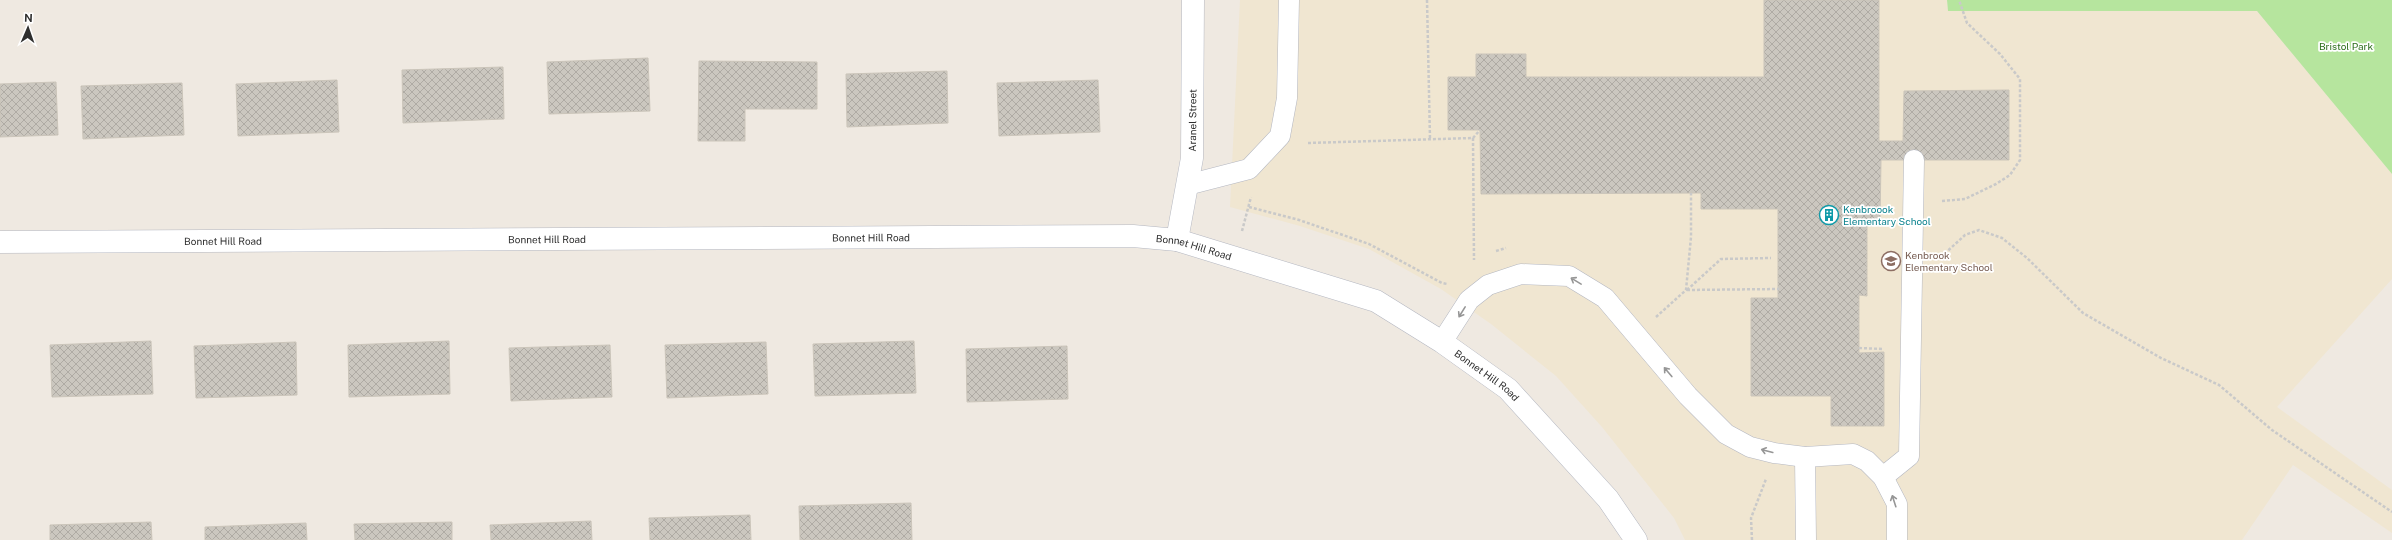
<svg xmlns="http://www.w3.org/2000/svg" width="2392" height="540" font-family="'Public Sans',sans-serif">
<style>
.education{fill:#f0e6d1}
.park{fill:#b6e59e}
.building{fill:url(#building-cross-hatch);stroke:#cbc5ba}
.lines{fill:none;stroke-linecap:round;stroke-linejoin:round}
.service-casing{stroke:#b4b7c1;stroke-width:21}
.minor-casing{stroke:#b4b7c1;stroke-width:23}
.path{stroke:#c9c9c9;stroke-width:2.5;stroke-dasharray:3 2;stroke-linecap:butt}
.service{stroke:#fff;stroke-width:20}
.minor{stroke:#fff;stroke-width:22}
.oneway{stroke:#969696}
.labels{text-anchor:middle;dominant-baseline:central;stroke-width:3.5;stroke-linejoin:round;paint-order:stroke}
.park-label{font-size:10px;fill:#2c6e1b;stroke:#fff}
.street-label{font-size:10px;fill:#2e2e2e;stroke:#fff}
.culture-label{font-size:10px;fill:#0d838f;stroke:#fff;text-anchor:start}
.education-label{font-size:10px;fill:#785e54;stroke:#fff;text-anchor:start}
</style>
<defs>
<pattern id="building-cross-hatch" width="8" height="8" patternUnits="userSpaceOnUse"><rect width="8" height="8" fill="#cbc7bf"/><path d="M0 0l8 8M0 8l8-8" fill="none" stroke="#afaba4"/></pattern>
</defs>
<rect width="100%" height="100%" fill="#efe9e1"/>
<path class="education" d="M1240,0h707l1,11h309l135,163v105l-115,128 115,83v43l-99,-68 -51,75h-557l-11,-22 -72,-91 -46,-51 -65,-52 -50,-35 -72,-40 -69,-23 -70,-19z"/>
<path class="park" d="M1947,0h445v174l-135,-163h-309z"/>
<g class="building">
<path d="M1764,0h115v141h24l1,-50 105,-1v70h-128l-1,62h-13v74l-8,-1v58l25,-1v74h-53v-30h-80v-98h27v-89h-77v-16l-220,1 -1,-64h-32v-53h28v-23h50v23h238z"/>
<path d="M648,58l2,53 -101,3 -2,-52z"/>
<path d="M699,61l118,1v47h-72v32h-47z"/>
<path d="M503,67l1,52 -101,4 -1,-53z"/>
<path d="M947,71l1,52 -101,4 -1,-53z"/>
<path d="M337,80l2,52 -101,4 -2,-52z"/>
<path d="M1098,80l2,52 -101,4 -2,-53z"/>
<path d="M56,82l2,53 -58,2v-53z"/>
<path d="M182,83l2,52 -101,4 -2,-53z"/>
<path d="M151,341l2,53 -101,3 -2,-52z"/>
<path d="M449,341l1,53 -101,3 -1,-52z"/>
<path d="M914,341l2,52 -101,3 -2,-52z"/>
<path d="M296,342l1,53 -101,3 -2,-52z"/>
<path d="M766,342l2,52 -101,4 -2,-53z"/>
<path d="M610,345l2,52 -101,4 -2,-53z"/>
<path d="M1067,346l1,53 -101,3 -1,-53z"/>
<path d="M911,503l1,37h-112l-1,-34z"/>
<path d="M750,515l1,25h-101l-1,-22z"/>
<path d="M591,521l1,19h-101l-1,-15z"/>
<path d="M151,522l1,18h-102v-15z"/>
<path d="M452,522v18h-97l-1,-16z"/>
<path d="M306,523l1,17h-102v-13z"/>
</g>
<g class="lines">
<g class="service-casing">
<g id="service">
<path d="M1187,185l62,-16 31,-33 7,-38 2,-98"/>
<path d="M1442,342l27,-42 19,-15 33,-11 48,2 36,22 83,98 38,38 24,13 24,6 31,4 48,-3 14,7 16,16 14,27v36"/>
<path d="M1805,457l1,83"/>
<path d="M1883,477l26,-21 5,-296"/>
</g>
</g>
<g class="minor-casing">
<g id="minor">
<path id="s1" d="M1177,240l15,-82 1,-158"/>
<path id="s2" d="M0,242l1133,-6 44,4 199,61 66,41 66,47 100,110 28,41"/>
</g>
</g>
<g class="path">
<path d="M1427,0l3,139"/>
<path d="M1473,138l1,122"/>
<path d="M1308,143l165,-5 7,-8"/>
<path d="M1942,201l23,-2 31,-15 14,-9 10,-15v-81l-20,-25 -33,-31 -8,-23"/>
<path d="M1249,207l50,13 70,24 73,39 5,1"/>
<path d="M1242,231l9,-34"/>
<path d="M1496,251l10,-3"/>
<path d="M1941,257l24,-22 14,-5 23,8 25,20 56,55 78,45 58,27 53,45 120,82"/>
<path d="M1687,290l34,-31 50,-1"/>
<path d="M1687,290l92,-1"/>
<path d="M1656,317l30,-27 5,-53v-44"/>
<path d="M1859,348l24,1"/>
<path d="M1752,540l-1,-22 15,-39"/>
</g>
<use href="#service" class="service"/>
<use href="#minor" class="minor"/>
</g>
<defs><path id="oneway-shaft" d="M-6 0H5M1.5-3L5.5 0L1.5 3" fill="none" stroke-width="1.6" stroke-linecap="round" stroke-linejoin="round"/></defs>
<g class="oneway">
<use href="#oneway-shaft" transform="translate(1576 281) rotate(-149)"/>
<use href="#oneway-shaft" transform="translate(1462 312) rotate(122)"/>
<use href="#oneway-shaft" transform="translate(1668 372) rotate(-130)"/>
<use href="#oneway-shaft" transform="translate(1767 451) rotate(-165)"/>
<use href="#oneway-shaft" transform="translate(1894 501) rotate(-108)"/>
</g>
<defs>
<g id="building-ring" transform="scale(1)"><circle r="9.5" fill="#fff" stroke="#0f9aa8" stroke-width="1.5"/><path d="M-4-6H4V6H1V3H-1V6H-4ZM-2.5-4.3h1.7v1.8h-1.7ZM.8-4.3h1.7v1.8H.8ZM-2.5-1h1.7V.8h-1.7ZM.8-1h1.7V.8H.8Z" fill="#0f9aa8"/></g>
<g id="school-ring" transform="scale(1)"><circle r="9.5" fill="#fff" stroke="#8d6e63" stroke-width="1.5"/><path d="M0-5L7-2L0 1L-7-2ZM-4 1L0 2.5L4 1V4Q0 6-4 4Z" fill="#8d6e63"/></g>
</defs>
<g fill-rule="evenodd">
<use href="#building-ring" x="1829" y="215"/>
<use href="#school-ring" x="1891" y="261"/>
</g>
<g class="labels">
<g class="park-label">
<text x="2346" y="46">Bristol Park</text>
</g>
<g class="street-label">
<text stroke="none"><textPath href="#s1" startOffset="121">Aranel Street</textPath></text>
<text stroke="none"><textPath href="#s2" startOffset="871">Bonnet Hill Road</textPath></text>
<text stroke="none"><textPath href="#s2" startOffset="547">Bonnet Hill Road</textPath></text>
<text stroke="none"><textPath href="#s2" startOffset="223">Bonnet Hill Road</textPath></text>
<text stroke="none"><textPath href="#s2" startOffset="1195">Bonnet Hill Road</textPath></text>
<text stroke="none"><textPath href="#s2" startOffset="1519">Bonnet Hill Road</textPath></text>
</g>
<g class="culture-label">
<text x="1843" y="209">Kenbroook<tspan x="1843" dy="12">Elementary School</tspan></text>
</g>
<g class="education-label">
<text x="1905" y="255">Kenbrook<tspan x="1905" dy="12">Elementary School</tspan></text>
</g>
</g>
<g transform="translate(28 28) rotate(2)" stroke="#ffffff" stroke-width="3" paint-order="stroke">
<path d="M0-3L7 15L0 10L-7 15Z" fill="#2e2e2e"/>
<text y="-6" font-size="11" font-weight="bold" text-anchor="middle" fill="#2e2e2e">N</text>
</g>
</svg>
